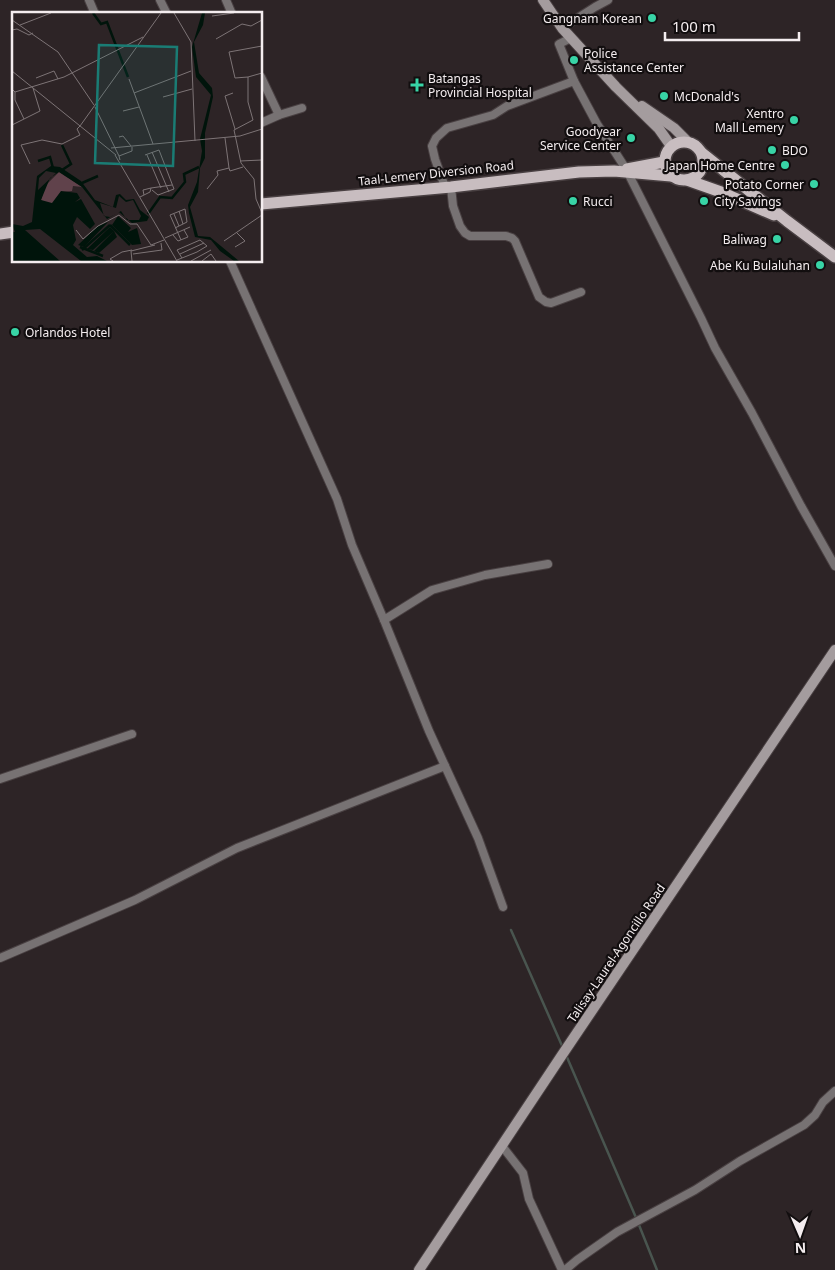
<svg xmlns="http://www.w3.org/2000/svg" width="835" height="1270" font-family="'Noto Sans',sans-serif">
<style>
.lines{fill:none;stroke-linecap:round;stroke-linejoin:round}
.stream{stroke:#49554f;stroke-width:2.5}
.minor-casing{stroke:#494042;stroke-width:10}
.secondary-casing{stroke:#494042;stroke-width:12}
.primary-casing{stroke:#494042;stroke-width:14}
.minor{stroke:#777273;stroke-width:8}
.secondary{stroke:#a49c9e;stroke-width:10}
.primary{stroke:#c8bdc0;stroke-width:11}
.poi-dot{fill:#38d4a6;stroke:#120e0f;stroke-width:2}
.labels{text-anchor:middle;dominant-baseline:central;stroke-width:4.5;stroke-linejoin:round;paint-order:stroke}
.poi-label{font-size:12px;fill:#f4edef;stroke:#120e0f;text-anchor:end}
.street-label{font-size:12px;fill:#f4edef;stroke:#120e0f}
.inset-river{fill:none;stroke:#00140b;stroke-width:2.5}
.inset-road{fill:none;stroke:#7d7476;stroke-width:1}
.view{fill:#1a7c74;fill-opacity:0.15;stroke:#1a7c74;stroke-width:2.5}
.inset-edge{fill:none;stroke:#f4edef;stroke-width:2.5}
</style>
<rect width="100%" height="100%" fill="#2d2426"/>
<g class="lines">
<g class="stream">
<path d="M511,930l52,118"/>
<path d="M566,1055l71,165 20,50"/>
</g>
<g class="minor-casing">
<g id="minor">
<path d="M89,0l6,14"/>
<path d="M160,0l7,14"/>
<path d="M226,0l6,14"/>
<path d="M562,28l33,-21 13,-7"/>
<path d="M261,77l18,38"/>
<path d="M574,81l23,43 29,45 75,149 14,30 37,65 49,93 34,60"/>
<path d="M261,123l18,-8 23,-7"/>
<path d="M445,187l-10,-28 -3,-13 4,-8 11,-10 46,-13 14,-9 67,-25 -15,-37 12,-6"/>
<path d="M451,187l2,19 7,20 5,7 5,3h36l6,2 3,3 24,56 7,5 5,1 30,-11"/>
<path d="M230,261l107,238 15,46 32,75 45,111 49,107 25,69"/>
<path d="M384,620l48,-30 53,-15 63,-11"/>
<path d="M0,779l132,-45"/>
<path d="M0,958l135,-58 102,-52 208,-82"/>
<path d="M502,1146l21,27 6,26 33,71"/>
<path d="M565,1270l12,-10 40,-28 78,-42 45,-29 64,-36 11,-10 8,-13 12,-11"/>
</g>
</g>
<g class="secondary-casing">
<g id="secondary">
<path d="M543,0l19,28 54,59 43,42 12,17"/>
<path d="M642,106l32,22 14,14"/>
<path d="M419,1270l143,-215 273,-405"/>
</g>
</g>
<g class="primary-casing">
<g id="primary">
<circle cx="684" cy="161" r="19"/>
<path d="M702,153l85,68 48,36"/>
<path d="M627,169l37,-7"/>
<path d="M687,180l34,12 53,23"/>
<path d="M261,204l190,-17 128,-15 35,-1 57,5"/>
<path d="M0,234l14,-2"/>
</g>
</g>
<use href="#minor" class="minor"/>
<use href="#secondary" class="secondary"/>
<use href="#primary" class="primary"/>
</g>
<g class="poi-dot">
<circle cx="652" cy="18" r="5"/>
<circle cx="574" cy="60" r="5"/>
<path d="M414.5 77.5h5v5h5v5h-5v5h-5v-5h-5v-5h5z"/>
<circle cx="664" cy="96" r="5"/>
<circle cx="794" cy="120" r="5"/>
<circle cx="631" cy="138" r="5"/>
<circle cx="772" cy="150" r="5"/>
<circle cx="785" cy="165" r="5"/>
<circle cx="814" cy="184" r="5"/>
<circle cx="573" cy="201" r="5"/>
<circle cx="704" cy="201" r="5"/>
<circle cx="777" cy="239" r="5"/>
<circle cx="820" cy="265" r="5"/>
<circle cx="15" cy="332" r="5"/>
</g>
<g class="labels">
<g class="poi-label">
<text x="642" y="18">Gangnam Korean</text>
<text x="584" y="53" text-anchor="start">Police<tspan x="584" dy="14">Assistance Center</tspan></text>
<text x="428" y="78" text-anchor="start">Batangas<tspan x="428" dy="14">Provincial Hospital</tspan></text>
<text x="674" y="96" text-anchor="start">McDonald's</text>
<text x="784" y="113">Xentro<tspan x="784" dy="14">Mall Lemery</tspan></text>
<text x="621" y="131">Goodyear<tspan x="621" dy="14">Service Center</tspan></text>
<text x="782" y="150" text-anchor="start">BDO</text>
<text x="775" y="165">Japan Home Centre</text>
<text x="804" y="184">Potato Corner</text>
<text x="583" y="201" text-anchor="start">Rucci</text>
<text x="714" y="201" text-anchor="start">City Savings</text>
<text x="767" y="239">Baliwag</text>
<text x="810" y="265">Abe Ku Bulaluhan</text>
<text x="25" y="332" text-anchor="start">Orlandos Hotel</text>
</g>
<g class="street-label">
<text transform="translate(436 173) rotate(-6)">Taal-Lemery Diversion Road</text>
<text transform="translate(616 953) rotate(-56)">Talisay-Laurel-Agoncillo Road</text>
</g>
</g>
<g transform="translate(12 12)">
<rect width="250" height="250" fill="#2d2426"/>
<path d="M47,160l23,15 -9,-1 -1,5 -11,1 -7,11h-9l-4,-3 4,-14z" fill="#60424b"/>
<path d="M190,1h3l-2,12 -9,17 5,31 13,15 1,9 -8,36v25l-5,10 -2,24 -8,15 8,29 12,1 29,24h-5l-14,-10 -9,-11 -16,-3 -6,-24 -1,-8 9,-23 5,-31 -2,-12 11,-44 -15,-18 -4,-30zM39,154l9,1 21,14 14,19 18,7 3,-12 4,-1 6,6 8,-1 6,11 9,7 -2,4 -15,2 -13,-11 -12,7 -25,-32 -23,-15 -9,6 -9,22 11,3 9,-12 16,2 3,5 -5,4 6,-3 14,25 -5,5 -13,-12 -4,8 3,15 -3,5 14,12 10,-1 10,5h-26l-41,-32 -15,1 35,31h-48v-29h3l-3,-8 11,2 9,-4 5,-46zM34,159l10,2 -18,17 1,-12zM107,184l7,6 7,-2 8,16 -2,4h-12l-6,-9 -11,6 -6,-1 -4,-13 16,5zM106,204l13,12 -3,4 9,-4 4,16 -9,1 -20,-20zM96,210l-24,25 -6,-2 20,-19zM98,215l4,4 -21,19 -6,-1zM102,219l3,6 -18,16 -5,-2z" fill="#00140b" fill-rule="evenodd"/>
<path class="inset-river" d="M81,1l8,11 6,-2 21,55M26,149l12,-4 3,11M50,158l9,-6 -9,-19M70,171l16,-7M136,202l12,-17 12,1 13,-16 -1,-8 15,-7M98,213l20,20M68,235l23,9M70,238l28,-25"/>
<path class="inset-road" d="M162,1l17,29 4,99M200,4l22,-3M0,8l46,32 36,53M8,13l31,-12M0,18l5,-1 12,6 4,-2M204,27l26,-15 9,2 11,-6M0,59l104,84M250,61l-14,4v25l5,18 -19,10 7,33 13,16 2,20 6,14M236,65l-13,1 -6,-26 33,-6M24,66l18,-7 4,8M117,67l24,65M0,77l3,3 49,-15 79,-40M3,80v8l9,19M122,81l57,-22M221,81l-8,3 10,33M151,85l29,-8M83,95l24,49M111,99l16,-4M0,113l28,-14 -7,-23M68,114l81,-113M107,125l4,-1 8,10M99,136l129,-12 22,-7M140,140l17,40M103,143l62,106M133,143l14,-5 15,39 -16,6 -6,-5M135,143l14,33M108,148l-1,-4 13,-5v-4M228,149l22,-1M18,152l-9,-19 21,-5 20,4 18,-9 -3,-6 3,-3M217,156l1,3 13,-4M139,176l21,-3M195,177l11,-14 -1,-4 12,-3 -4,-30M128,185l10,-5 1,-4 -8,2 1,5M167,199l4,13 -4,2M162,202l5,12 -4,2M64,218l7,9 15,-13 21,-11 11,9h7l14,21 13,-5M161,223l5,6 10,-4 -4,-7M153,226l25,-11M169,228l-11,-25 15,-6 2,13 -4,2M212,229l38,-26M223,235l10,-6 -8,-8M121,242l29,-4 -1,-7M168,242l24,-11M165,248l20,-8 10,-6 -7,-6 -23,10 5,8M101,249l-3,-2 12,-7 10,-2M120,249l-1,-10 24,-6M179,249l20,-11M190,249l9,-7 5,7"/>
<path class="view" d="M87,33l78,2 -4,119 -78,-3z"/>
<rect width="250" height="250" class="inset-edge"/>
</g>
<g transform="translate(800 1235) rotate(178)" stroke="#120e0f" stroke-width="4" paint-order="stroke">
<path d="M0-4L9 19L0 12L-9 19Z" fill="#f4edef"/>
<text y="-8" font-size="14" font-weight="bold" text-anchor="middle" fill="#f4edef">N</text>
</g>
<path d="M665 32v8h134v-8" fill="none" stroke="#f4edef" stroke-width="2.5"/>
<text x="672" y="32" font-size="15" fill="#f4edef" stroke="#120e0f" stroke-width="4" paint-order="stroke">100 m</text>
</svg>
